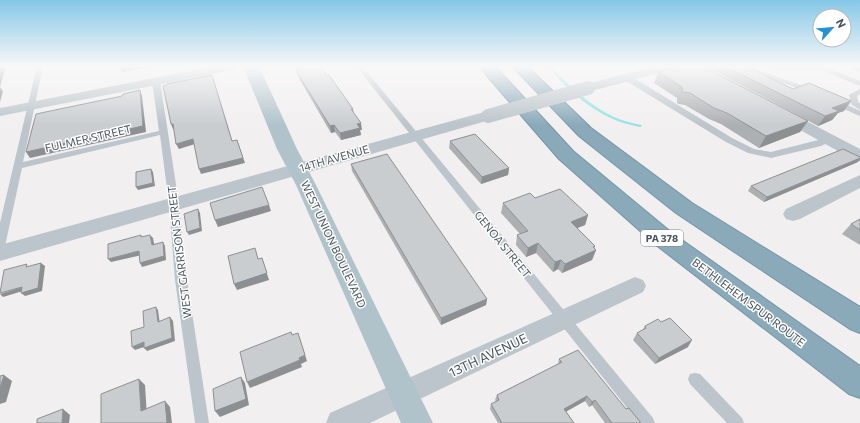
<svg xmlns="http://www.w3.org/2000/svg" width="860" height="423" font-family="Commissioner,sans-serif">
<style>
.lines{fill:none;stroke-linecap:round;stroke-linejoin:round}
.stream{fill:#90e3e5;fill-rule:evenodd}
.highway-casing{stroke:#7595a6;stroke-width:2}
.lane{fill:#bbc5cb;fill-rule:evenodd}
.street{fill:#bbc5cb;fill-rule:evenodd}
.primary{fill:#b0c3cb;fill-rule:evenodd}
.highway{fill:#8aaaba;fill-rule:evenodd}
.street-bridge{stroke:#bbc5cb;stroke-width:14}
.wall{fill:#adb0b3}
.shaded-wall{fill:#8d9092}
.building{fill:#c9cdd0;stroke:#8d9092}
.labels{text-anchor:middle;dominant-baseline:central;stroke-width:3;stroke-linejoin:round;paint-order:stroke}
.shield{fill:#fff;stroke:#7f888c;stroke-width:1}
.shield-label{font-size:10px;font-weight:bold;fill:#48555b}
.street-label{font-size:11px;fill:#48555b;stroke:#fff}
.near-street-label{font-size:13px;fill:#48555b;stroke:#fff}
</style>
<rect width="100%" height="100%" fill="#f1efef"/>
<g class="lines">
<path class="stream" d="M547,66h3c19,20 39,39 64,51 9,4 18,6 27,8l1,1 -2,1c-9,-2 -18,-4 -27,-8 -26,-11 -48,-32 -66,-53z"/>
<g class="highway-casing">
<g id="highway">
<path d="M480,66h15l78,85 99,82 188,133v32l-11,-4 -193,-149 -97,-86 -71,-82z"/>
<path d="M512,66h15l64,62 101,75 168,104v26l-10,-4 -174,-116 -97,-77z"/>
</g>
</g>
<g class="lane">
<path d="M37,66h6l-20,96 136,-31 -7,-50 4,-2 4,2 19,123 8,76 22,143h-14l-20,-143 -6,-76 -9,-69 -138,33 -17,78 -1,3 -4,1v-27z"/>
<path d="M356,66h6l291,352 2,5h-16z"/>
<path d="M739,66h8l70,25 -1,2h-6z"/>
<path d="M765,66h53l13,3 29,12v5l-39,-16h-43z"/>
<path d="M623,75h6l103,63 22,11 17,3 59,-15 4,3 -13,6 -50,12 -23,-5 -22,-11 -103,-63z"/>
<path d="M860,89v5l-3,2 1,5 2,3v6l-9,-6 -2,-9z"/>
<path d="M832,100h6l22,11v5l-28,-12z"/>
<path d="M695,373l5,1 42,44 2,5h-17l-37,-39 -2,-5 2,-5z"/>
</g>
<g class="street">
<path d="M215,66h24l-1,3 -5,1 -233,46v-8z"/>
<path d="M655,66h19l-1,3 -85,23 -5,-1 -2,-3 2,-3z"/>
<path d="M782,110l5,1 73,38v12l-6,-1 -77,-43 -2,-3 2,-3z"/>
<path d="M488,111l5,2 3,3 -3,3 -493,142v-16z"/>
<path d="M860,175v13l-60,31 -7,2 -7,-2 -3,-5 3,-5z"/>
<path d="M635,277l8,3 3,6 -3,6 -273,131h-44l4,-10z"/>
</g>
<path class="primary" d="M243,66h16l38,83 19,36 117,238h-32l-105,-238 -19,-36z"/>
<use href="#highway" class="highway"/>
<path class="street-bridge" d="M488,116l100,-28"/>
</g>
<g class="wall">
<path d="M296,66h25l6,10 27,38 8,16h-2l1,5 -20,5 -6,-8 -4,1 -31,-53 -2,-5 -2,-6h2z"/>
<path d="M710,66h36l47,23 58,12 -7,10 -6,2 -6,7 -14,6 -109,-58z"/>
<path d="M854,66h6v6l-8,-3z"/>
<path d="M658,72l150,49 -8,11 -41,16 -38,-24 -12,-5 -24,-14 -6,-1 -2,-1v-5l-23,-15z"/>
<path d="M450,141l59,27 -1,7 -27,9 -32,-36z"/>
<path d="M858,162l-94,40 -16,-11 3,-5z"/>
<path d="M351,164l136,135 -1,6 -45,20 -89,-154z"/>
<path d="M535,198l53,17 -3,10 -8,3 18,18 -1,2 2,2 -4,10 -30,13 -4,-4 -5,3 -17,-19 -10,4 -10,-12 1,-10 3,-1 -19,-21 2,-10z"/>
<path d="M860,219v26l-18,-11 9,-10z"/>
<path d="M661,322l27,25 -33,17 -22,-24 4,-7 5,-2 3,-5z"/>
<path d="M559,359l67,50 15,14h-36l-13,-18 -3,2 -4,-6 -19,10 8,12h-76l-8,-14 1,-5 5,-3 -1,-1 2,-5 61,-31z"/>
</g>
<g class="shaded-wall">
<path d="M1,66h5l-6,21 3,4 -3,11v-34z"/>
<path d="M119,66h36l-33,6z"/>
<path d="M140,90l2,6 4,36 -116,26 -4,-6z"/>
<path d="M851,101l-7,10 -6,2 -6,7 -14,6 7,-10 7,-8z"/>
<path d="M351,109h2l1,6z"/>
<path d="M808,121l-8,11 -41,16 7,-12z"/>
<path d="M361,123l1,7h-2l1,5 -20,5 -1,-7 17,-9z"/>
<path d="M171,124h2l3,5h-3z"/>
<path d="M334,125l1,7 -4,1 -1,-7z"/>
<path d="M193,139l2,5 -16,5 -3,-5z"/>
<path d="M237,140l8,23 -44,11 -2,-5z"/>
<path d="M860,158v1l-2,3 -94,40 3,-5z"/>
<path d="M509,168l-1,7 -27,9 1,-7z"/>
<path d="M151,169l2,3 2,14 -17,4 -2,-3z"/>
<path d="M269,205l2,6 -53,16 -3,-7z"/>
<path d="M198,209l2,4 2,18 -13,4 -2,-3z"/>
<path d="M588,215l-3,10 -17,7 3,-10z"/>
<path d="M150,235l3,3 2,11 -3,-4z"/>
<path d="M163,242l2,4 1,14 -24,7 -2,-4z"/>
<path d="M538,243l-2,10 -10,4 2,-9z"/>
<path d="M595,246l-2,5 3,-1 -4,10 -30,13 3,-9z"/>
<path d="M139,251l3,4 -31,7 -3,-3z"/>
<path d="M262,258l7,22 -32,10 -3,-6z"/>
<path d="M561,260l-3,9 -5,3 2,-10z"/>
<path d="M41,263l4,3 -3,25 -17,5 -4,-3z"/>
<path d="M22,287l4,3 -23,7 -3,-3z"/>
<path d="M487,299l-1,6 -45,20v-7z"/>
<path d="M156,307l2,3 2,15 -2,-3z"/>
<path d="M170,317l3,4 2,20 -28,10 -3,-3z"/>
<path d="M298,333l9,28 -6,3 1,3 -52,21 -3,-6 52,-24z"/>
<path d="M692,340l-4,7 -33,17 4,-6z"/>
<path d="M144,342l3,4 -12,4 -3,-3z"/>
<path d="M4,375l8,6 -6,21 -6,2v-16z"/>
<path d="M241,377l4,6 4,22 -29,12 -5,-6z"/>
<path d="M139,379l6,6 2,32 -6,-6z"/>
<path d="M587,396l-2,5 -23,13 2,-5z"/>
<path d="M595,400l-3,5 -3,2 3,-5z"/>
<path d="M165,401l5,6 2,16h-5z"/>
<path d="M63,409l7,6 -1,8h-7z"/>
</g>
<g class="building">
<path d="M298,66h23l6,10 2,-1 24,34h-2l10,14 -4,1 3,4 -20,5 -6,-8 -4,1 -32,-52 -2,-5h4z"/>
<path d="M682,66h20l106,55 -42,15 -39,-23 -13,-5 -24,-15 -7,-1 -1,-1v-4l-24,-15z"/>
<path d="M724,66h22l47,23 16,-6 42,18 -19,7 7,3 -14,5z"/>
<path d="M212,75l20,66 5,-1 6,18 -44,11 -6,-30 -17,5 -3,-20h-2l-8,-38 4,-1v-1z"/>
<path d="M140,90l3,36 -117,26 10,-38 86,-18 1,-2z"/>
<path d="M475,134l34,34 -27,9 -32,-36z"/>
<path d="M843,149l17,8v1l-93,39 -16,-11z"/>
<path d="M387,154l100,145 -46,19 -90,-154z"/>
<path d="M151,169l2,14 -17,4v-15z"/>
<path d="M262,187l7,18 -54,15 -5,-17z"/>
<path d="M560,189l28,26 -17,7 24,24 -2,1 3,3 -31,14 -4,-4 -6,2 -17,-19 -10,5 -11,-13 11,-4 -25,-28 27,-10 5,5z"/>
<path d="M198,209l2,19 -13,4 -3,-18z"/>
<path d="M860,219v11l-9,-6z"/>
<path d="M141,235v2l9,-2 2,10 11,-3 1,14 -24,7 -1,-12 -31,8v-15z"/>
<path d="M255,248l3,11 4,-1 5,15 -33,11 -6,-28z"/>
<path d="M41,263l-3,25 -17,5 1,-6 -22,6 4,-23 23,-6 -1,3z"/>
<path d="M156,307l2,15 12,-5 2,21 -28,10v-6l-12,5 -1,-16 13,-4 -1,-16z"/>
<path d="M670,318l22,22 -33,18 -22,-25 9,-5 -1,-2 13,-7 3,3z"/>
<path d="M291,332l1,3 6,-2 7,22 -6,3 1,2 -53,22 -7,-30z"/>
<path d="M578,350l48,59 3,-1 12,15h-29l-17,-23 -3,2 -5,-6 -23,13 10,14h-72l-11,-19 8,-4 -2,-5 65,-33 -3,-3z"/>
<path d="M4,375l-4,13v-12z"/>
<path d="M241,377l5,22 -31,12 -2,-22z"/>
<path d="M139,379l2,32 24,-10 2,22h-66v-29z"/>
<path d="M63,409l-1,14h-25v-4z"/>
</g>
<linearGradient id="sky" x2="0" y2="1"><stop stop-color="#85c7e7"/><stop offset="0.53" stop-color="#f9f8f8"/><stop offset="1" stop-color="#f9f8f8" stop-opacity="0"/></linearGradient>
<rect width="860" height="125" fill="url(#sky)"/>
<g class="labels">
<rect class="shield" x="641" y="230" width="42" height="16" rx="3"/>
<g class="shield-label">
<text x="662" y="238">PA 378</text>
</g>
<g class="street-label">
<text transform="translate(88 138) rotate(-13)">FULMER STREET</text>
<text transform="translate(334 158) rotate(-16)">14TH AVENUE</text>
<text transform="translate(334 244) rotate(65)">WEST UNION BOULEVARD</text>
<text transform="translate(503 244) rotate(51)">GENOA STREET</text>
<text transform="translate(179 252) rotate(-97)">WEST GARRISON STREET</text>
<text transform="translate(749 302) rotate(37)">BETHLEHEM SPUR ROUTE</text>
</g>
<g class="near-street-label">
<text transform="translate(488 355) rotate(-25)">13TH AVENUE</text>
</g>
</g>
<g transform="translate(832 28) rotate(63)"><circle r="19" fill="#ffffff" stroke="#b6bbbd"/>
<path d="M0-3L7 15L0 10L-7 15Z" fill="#2691d4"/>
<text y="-6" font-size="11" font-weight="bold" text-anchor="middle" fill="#48555b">N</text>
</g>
</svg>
